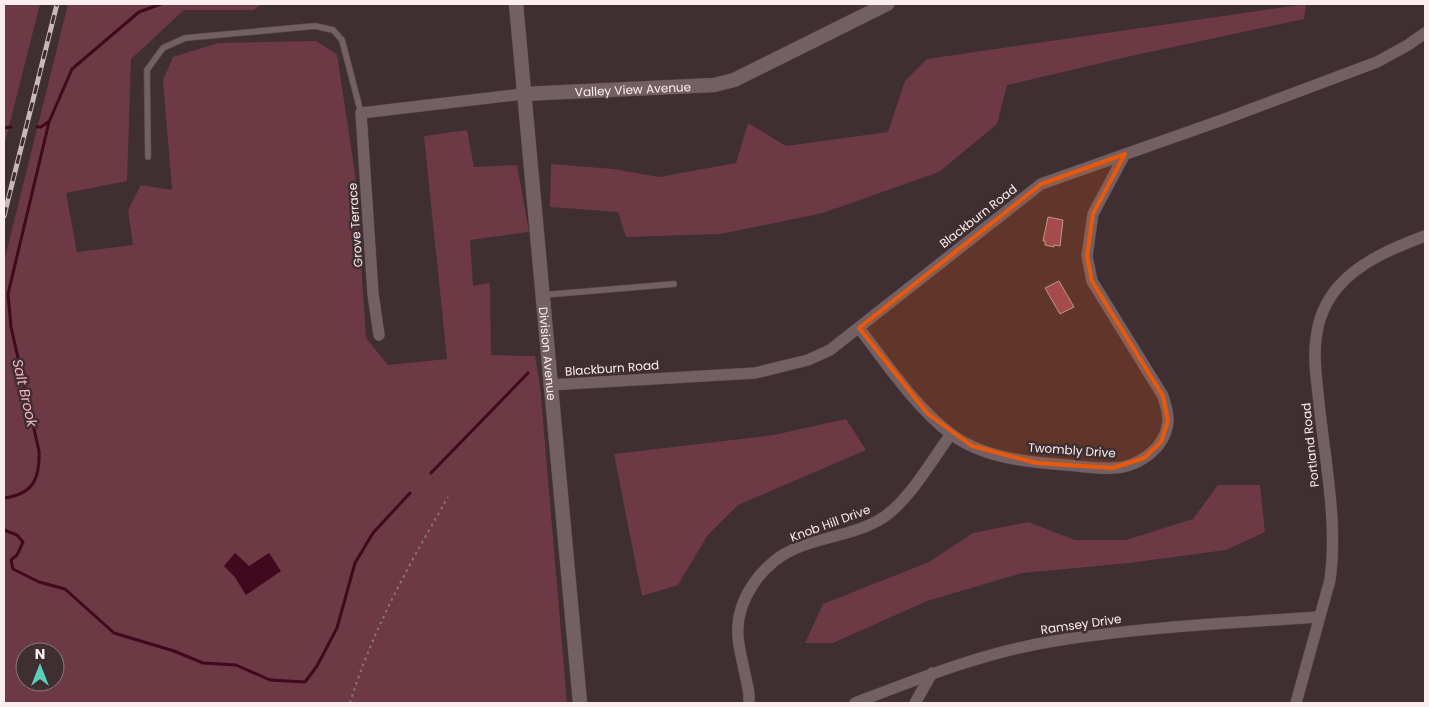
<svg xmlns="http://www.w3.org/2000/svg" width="1429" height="707" font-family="Poppins,sans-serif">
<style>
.green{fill:#6d3945;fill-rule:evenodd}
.water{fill:#41091d}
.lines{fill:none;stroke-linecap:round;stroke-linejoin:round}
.stream{stroke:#41091d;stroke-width:3}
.building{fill:#97485d;stroke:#b9a4a8}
.service-casing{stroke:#584a4d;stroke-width:7}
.minor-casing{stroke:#584a4d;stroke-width:12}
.tertiary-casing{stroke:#584a4d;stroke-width:15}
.path{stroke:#86777a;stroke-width:2;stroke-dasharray:2.5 4;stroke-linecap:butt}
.service{stroke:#736064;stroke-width:5.5}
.minor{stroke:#736064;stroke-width:11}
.tertiary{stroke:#736064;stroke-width:14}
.rail-casing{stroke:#c6b9bb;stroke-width:5}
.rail{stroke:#3f2e32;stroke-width:3;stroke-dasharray:9;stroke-linecap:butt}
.marked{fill:#e8590c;fill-opacity:0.2;stroke:#e8590c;stroke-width:4;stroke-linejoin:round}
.labels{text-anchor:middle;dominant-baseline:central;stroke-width:5;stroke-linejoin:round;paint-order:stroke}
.street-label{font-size:12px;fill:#faeef0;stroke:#3f2e32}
.water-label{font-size:14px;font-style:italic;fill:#f7b2c1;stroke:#3f2e32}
</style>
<rect width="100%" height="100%" fill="#3f2e32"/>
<g class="green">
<path d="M4,4h36l-36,142z"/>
<path d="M68,4h193l-7,6h-70l-53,49 -4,122 -61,12 11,59 56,-7 -5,-35 13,-25 31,5 -9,-110 10,-23 45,-14 98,-2 21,13 18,119 11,165 22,27 59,-6 -23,-223 43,-6 7,37 43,-2 12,67 -59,8 3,46 17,-3 1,72 44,1 5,29 27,318h-563v-441zM25,652h30v30h-30z"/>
<path d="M1306,4l-2,15 -173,37 -124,29 -10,39 -58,48 -116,41 -103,21 -94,3 -8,-25 -68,-5 1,-43 62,5 46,8 77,-14 12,-40 38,23 102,-14 17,-51 22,-22z"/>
<path d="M846,419l20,31 -128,55 -31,31 -29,49 -36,11 -28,-142 160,-19z"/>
<path d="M1218,485h42l5,47 -39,18 -97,13 -107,10 -95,28 -94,42h-28l18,-39 106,-42 44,-29 55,-11 47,18h51l67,-21z"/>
</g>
<path class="water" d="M235,553l14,13 20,-13 12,18 -35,24 -12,-19 -10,-10z"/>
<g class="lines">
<g class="stream">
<path d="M37,127h4l7,-5"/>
<path d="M4,128l7,-1"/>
<path d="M431,473l97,-100"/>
<path d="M4,498c30,-4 36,-20 35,-47l-28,-124 -3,-33 41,-172 23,-53 67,-57 22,-8"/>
<path d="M4,530l13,5 6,7 -6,13 -6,5 2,9 26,13 26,7 49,44 60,18 29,12 33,2 34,15 35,2 12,-16 20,-38 18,-65 18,-30 37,-40"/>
</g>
</g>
<g class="building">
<path d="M1048,217l15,3 -3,26 -6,-1v2l-9,-2v-4h-2z"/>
<path d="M1059,281l15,26 -14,7 -15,-26z"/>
</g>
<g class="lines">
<g class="service-casing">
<g id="service">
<path d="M148,157l-1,-87 16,-22 22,-10 130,-12 18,4 9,10 19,73"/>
<path d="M543,295l131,-11"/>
</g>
</g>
<g class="minor-casing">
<g id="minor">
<path d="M859,328c27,35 57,80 92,106 32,24 76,28 115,31 15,1 31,4 46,3 25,0 53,-19 56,-46 1,-9 -3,-18 -5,-26l-71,-115 -5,-25 6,-42 32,-60"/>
<path d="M379,335l-6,-41 -12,-181 162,-19"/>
<path d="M549,385l206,-12 53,-13 22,-10 211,-166 184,-65 152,-57 31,-17 17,-12"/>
<path d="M749,703v-9c-3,-19 -9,-38 -11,-57 -3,-36 23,-73 56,-88 29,-13 63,-14 90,-32 26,-18 48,-57 67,-83"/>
<path d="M855,703c65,-25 130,-51 199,-62 88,-14 177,-18 265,-24"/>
<path d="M915,703l17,-30"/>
<path d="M1296,703l34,-123c8,-58 -5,-119 -11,-177 -2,-21 -6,-43 -3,-64 2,-19 10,-38 22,-52 21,-25 57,-40 87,-51"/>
</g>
</g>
<g class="tertiary-casing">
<g id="tertiary">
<path id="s1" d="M516,4l64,699"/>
<path id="s2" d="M523,94l191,-9 20,-5 153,-76"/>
</g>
</g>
<path class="path" d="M350,703c22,-73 60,-140 98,-206"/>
<use href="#service" class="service"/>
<use href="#minor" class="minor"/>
<use href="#tertiary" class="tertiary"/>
<g class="rail-casing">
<path id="rail" d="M4,216l53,-212"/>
</g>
<use href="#rail" class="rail"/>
</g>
<path class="marked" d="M1125,154l-32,60 -6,42 5,25 71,115 5,25 -7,21 -17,16 -31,10 -77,-5 -64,-17 -44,-32 -69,-86 182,-144z"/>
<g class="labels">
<g class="street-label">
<text stroke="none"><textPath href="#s2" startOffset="110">Valley View Avenue</textPath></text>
<text transform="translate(978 216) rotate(-38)">Blackburn Road</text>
<text transform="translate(355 225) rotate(-94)">Grove Terrace</text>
<text stroke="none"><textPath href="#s1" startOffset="351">Division Avenue</textPath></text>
<text transform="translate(612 368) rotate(-4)">Blackburn Road</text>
<text transform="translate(1310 445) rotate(-96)">Portland Road</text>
<text transform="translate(1072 450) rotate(4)">Twombly Drive</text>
<text transform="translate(830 523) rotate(-20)">Knob Hill Drive</text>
<text transform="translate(1081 624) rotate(-8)">Ramsey Drive</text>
</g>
<g class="water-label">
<text transform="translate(25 393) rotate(77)">Salt Brook</text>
</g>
</g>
<rect width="1429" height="707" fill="none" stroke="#faeef0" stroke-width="10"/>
<g transform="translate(40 667)"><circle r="24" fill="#3f2e32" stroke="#8a7b7e"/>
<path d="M0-4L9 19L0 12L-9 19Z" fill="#5dceb9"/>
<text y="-8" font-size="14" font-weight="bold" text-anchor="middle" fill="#faeef0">N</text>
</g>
</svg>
